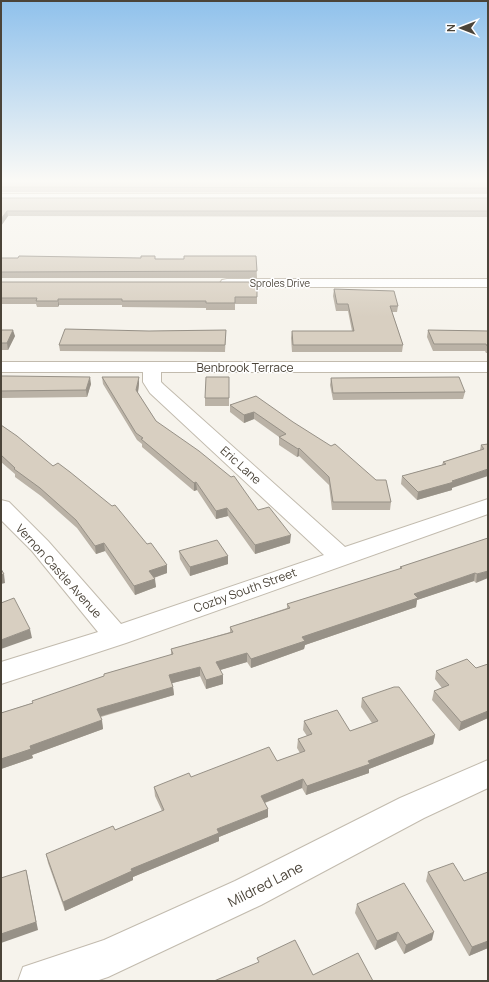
<svg xmlns="http://www.w3.org/2000/svg" width="489" height="982" font-family="Manrope,sans-serif">
<style>
.lines{fill:none;stroke-linecap:round;stroke-linejoin:round}
.minor-casing{stroke:#c2bbae;stroke-width:2}
.minor{fill:#fff;fill-rule:evenodd}
.wall{fill:#bab2a6}
.shaded-wall{fill:#979187}
.building{fill:#d8cfc1;stroke:#979187}
.labels{text-anchor:middle;dominant-baseline:central;stroke-width:3;stroke-linejoin:round;paint-order:stroke}
.far-street-label{font-size:10px;fill:#4b4439;stroke:#fff}
.street-label{font-size:12px;fill:#4b4439;stroke:#fff}
.near-street-label{font-size:14px;fill:#4b4439;stroke:#fff}
</style>
<rect width="100%" height="100%" fill="#f6f3ec"/>
<g class="lines">
<g class="minor-casing">
<g id="minor">
<rect x="1" y="194" width="487" height="8"/>
<path d="M227,279h261v8h-261l-5,-1 -2,-3 2,-3z"/>
<path d="M1,362h487v10h-327v10l3,3 181,162 143,-48v15l-362,129 -125,41v-22l97,-30 -66,-81 -31,-31v-20l8,2 39,39 73,83 203,-69 -174,-162 -7,-11v-10h-142z"/>
<path d="M488,760v28l-64,30 -163,87 -153,72 -12,4h-78l5,-14 81,-27 131,-59 165,-83z"/>
</g>
</g>
<use href="#minor" class="minor"/>
</g>
<g class="wall">
<path d="M1,180h487v13l-487,-1z"/>
<path d="M1,198h487v19l-480,-1 -7,10z"/>
<path d="M256,256l1,22h-256v-20l183,1z"/>
<path d="M1,282h256v22h-22v6h-29v-2l-84,-1v-2h-63l-1,2h-21l-1,-3h-35z"/>
<path d="M334,289l64,17 -1,6h-5l11,33 -1,7h-110l-1,-14 1,-7h60l-4,-20h-12l-3,-15z"/>
<path d="M1,330l14,6 -7,14h-7z"/>
<path d="M226,330l-1,22 -165,-1 -1,-6 90,-14z"/>
<path d="M428,330l60,1v22h-2l-1,-2h-52l-6,-14z"/>
<path d="M1,376l90,8 -4,13 -86,1z"/>
<path d="M102,377l37,7 -1,9 18,28 102,89 32,33 -35,11 -27,-38 -12,3 -19,-29 -3,1 -52,-44v-3l-5,-4 -34,-56z"/>
<path d="M331,378l134,14 -2,7 -130,1 -3,-15z"/>
<path d="M229,384v22h-24v-8z"/>
<path d="M256,396l135,106 -1,8h-58l-3,-25 -30,-29 -2,1 -18,-12v-8l-25,-18 -10,4 -14,-11v-7z"/>
<path d="M1,425l166,148 -13,5 2,9 -21,8 -30,-44 -9,3 -19,-26 -36,-32 -26,-19v-3l-14,-12z"/>
<path d="M488,444l-36,44v2l-35,10 -16,-16 1,-8 40,-11 1,-3 37,-12 1,-5z"/>
<path d="M488,538l-12,45 -2,-2 -57,19 -1,7 -111,38 -1,4 -53,19 -4,-6 -27,8 3,14 -17,5 -6,-13 -28,7 1,4 1,8 -73,22 2,12 -71,26 1,3 -32,11v-56l31,-10 72,-27v-2l67,-19v-6l59,-17v-5l57,-19v-4l113,-35v-2z"/>
<path d="M179,551l49,5v8l-38,12 -10,-17z"/>
<path d="M488,664v54l-29,13 -27,-31 2,-9 8,-3 -7,-9 1,-8 40,-3z"/>
<path d="M362,698l73,37 -2,9 -64,25v4l-63,22 -4,-7 -37,15 3,6v8l-49,20v4l-86,36v3l-68,31 -17,-48 -2,-9 69,-24 47,-19 -7,-15 -1,-9 37,-10 86,-16 23,-8 -3,-5 1,-9 9,-3 -4,-6 1,-9 46,10 22,-8 -11,-16z"/>
<path d="M428,872l36,9 24,67 -19,8 -43,-75z"/>
<path d="M357,904l75,36 -28,14 -8,-14 -21,10 -20,-37z"/>
</g>
<g class="shaded-wall">
<path d="M7,211l1,5 -7,10v-7z"/>
<path d="M58,299l1,6 -1,2z"/>
<path d="M13,330l2,6 -7,14 -1,-7z"/>
<path d="M90,377l1,7 -4,13 -1,-7z"/>
<path d="M139,377v7l-2,14 -1,-8z"/>
<path d="M254,412v7l-10,4v-8z"/>
<path d="M299,448v8l-2,1 1,-8z"/>
<path d="M488,469v7l-36,12v2l-35,10 1,-8z"/>
<path d="M196,482l1,8 -3,1v-8z"/>
<path d="M227,508l1,8 -12,3v-8z"/>
<path d="M291,535l-1,8 -35,11v-9z"/>
<path d="M104,543l1,8 -9,3 -1,-8z"/>
<path d="M228,556v8l-38,12v-9z"/>
<path d="M167,565v8l-17,6 -1,-8z"/>
<path d="M488,571v7l-12,5 1,-9z"/>
<path d="M475,573l-1,8 -57,19 -1,7 -111,38 -1,4 -53,19v-9l51,-22 112,-43z"/>
<path d="M4,574l1,9 -4,1v-9z"/>
<path d="M155,579l1,8 -21,8 -1,-9z"/>
<path d="M30,629l2,9 -31,11v-9z"/>
<path d="M247,653v9l-30,9 -1,-9z"/>
<path d="M200,667v9l-31,8v-9z"/>
<path d="M223,675v9l-17,5v-9z"/>
<path d="M173,687l1,8 -76,22 -1,-8z"/>
<path d="M488,711v7l-29,13 2,-9z"/>
<path d="M102,720l1,9 -71,26 1,3 -32,11v-10l29,-13z"/>
<path d="M435,735l-2,9 -64,25v4l-63,22 1,-9 61,-25z"/>
<path d="M303,779l-1,9 -41,16v-8z"/>
<path d="M268,809v8l-49,20v4l-86,36v3l-68,31 -2,-9 68,-33 86,-40z"/>
<path d="M26,870l2,9 10,51 -37,13v-9z"/>
<path d="M398,932l-2,8 -21,10 2,-9z"/>
<path d="M434,932l-2,8 -28,14 2,-9z"/>
<path d="M488,941v7l-19,8 3,-9z"/>
</g>
<g class="building">
<path d="M1,180h487v8l-487,-1z"/>
<path d="M1,198h487v13h-481l-6,8z"/>
<path d="M19,256l122,2v-2h14v3h29v-3h72l1,15 -256,1v-14h17z"/>
<path d="M1,282h256v15h-22v6h-29v-2h-84v-2h-64v2h-22l1,-3h-36z"/>
<path d="M334,289l60,2 4,15h-8l13,39h-110l-1,-14h62l-6,-27h-11z"/>
<path d="M65,329l84,2 77,-1 -1,15h-166z"/>
<path d="M1,330h12l-6,13h-6z"/>
<path d="M428,330l60,1v15h-1l-1,-2h-52z"/>
<path d="M1,376h5l84,1 -4,13 -85,1z"/>
<path d="M102,377h37l-3,13 20,31 43,30 32,26 3,-1 24,34 11,-3 22,28 -36,10 -28,-37 -11,3 -20,-29 -2,1 -53,-44 2,-1 -7,-5z"/>
<path d="M206,377h23v21h-24z"/>
<path d="M459,377l6,15 -132,1 -2,-15z"/>
<path d="M256,396l37,26 38,24 4,-2 41,36h10l5,22h-58l-4,-25 -30,-29 -1,1 -19,-12 7,-3 -32,-22 -10,3 -14,-10z"/>
<path d="M1,425l16,11 36,30 5,-3 12,9 42,34 3,-1 32,39 4,-1 16,22 -18,6 6,8 -21,7 -30,-43 -9,3 -19,-26 -36,-32 -26,-19 1,-1 -14,-13z"/>
<path d="M488,444v25l-36,12 2,1 -36,10 -16,-16 44,-12 -3,-2 41,-13 -3,-4z"/>
<path d="M488,538v33l-11,3 -2,-1 -61,21 4,4 -116,39 3,4 -54,18 -4,-6 -31,9 7,13 -17,5 -6,-13 -31,8 4,12 -76,22 5,11 -72,26 1,3 -30,10v-46l32,-10 -1,-2 72,-25v-2l69,-20 -2,-5 62,-17 -3,-5 60,-19 -3,-4 115,-36 -2,-1z"/>
<path d="M217,540l11,16 -38,11 -11,-16z"/>
<path d="M1,569l3,5 -3,1z"/>
<path d="M14,598l16,31 -29,11v-37z"/>
<path d="M467,659l9,9 12,-4v47l-27,11 -27,-31 15,-6 -13,-14z"/>
<path d="M394,687h5l36,48 -67,26 2,3 -63,22 -4,-7 -42,17 7,13 -51,20 2,4 -88,36 1,2 -69,31 -17,-48 67,-28 2,4 49,-20 -10,-23 35,-14 2,4 78,-30 8,14 28,-10 -7,-12 14,-5 -8,-13 33,-11 13,21 28,-10 -16,-23z"/>
<path d="M453,863l11,18 24,-9v69l-16,6 -44,-75z"/>
<path d="M26,870l10,52 -35,12v-56z"/>
<path d="M404,883l30,49 -28,13 -8,-13 -21,9 -20,-37z"/>
<path d="M295,940l18,35 45,-22 15,28h-159l45,-19 -2,-4z"/>
</g>
<linearGradient id="sky" x2="0" y2="1"><stop stop-color="#8fc1ec"/><stop offset="0.57" stop-color="#fbfaf6"/><stop offset="1" stop-color="#fbfaf6" stop-opacity="0"/></linearGradient>
<rect width="489" height="317" fill="url(#sky)"/>
<g class="labels">
<g class="far-street-label">
<text x="280" y="283">Sproles Drive</text>
</g>
<g class="street-label">
<text x="245" y="367">Benbrook Terrace</text>
<text transform="translate(241 465) rotate(42)">Eric Lane</text>
<text transform="translate(59 571) rotate(48)">Vernon Castle Avenue</text>
<text transform="translate(245 590) rotate(-20)">Cozby South Street</text>
</g>
<g class="near-street-label">
<text transform="translate(265 884) rotate(-27)">Mildred Lane</text>
</g>
</g>
<rect width="489" height="982" fill="none" stroke="#4b4439" stroke-width="4"/>
<g transform="translate(461 28) rotate(270)" stroke="#ffffff" stroke-width="3" paint-order="stroke">
<path d="M0-3L7 15L0 10L-7 15Z" fill="#4b4439"/>
<text y="-6" font-size="11" font-weight="bold" text-anchor="middle" fill="#4b4439">N</text>
</g>
</svg>
